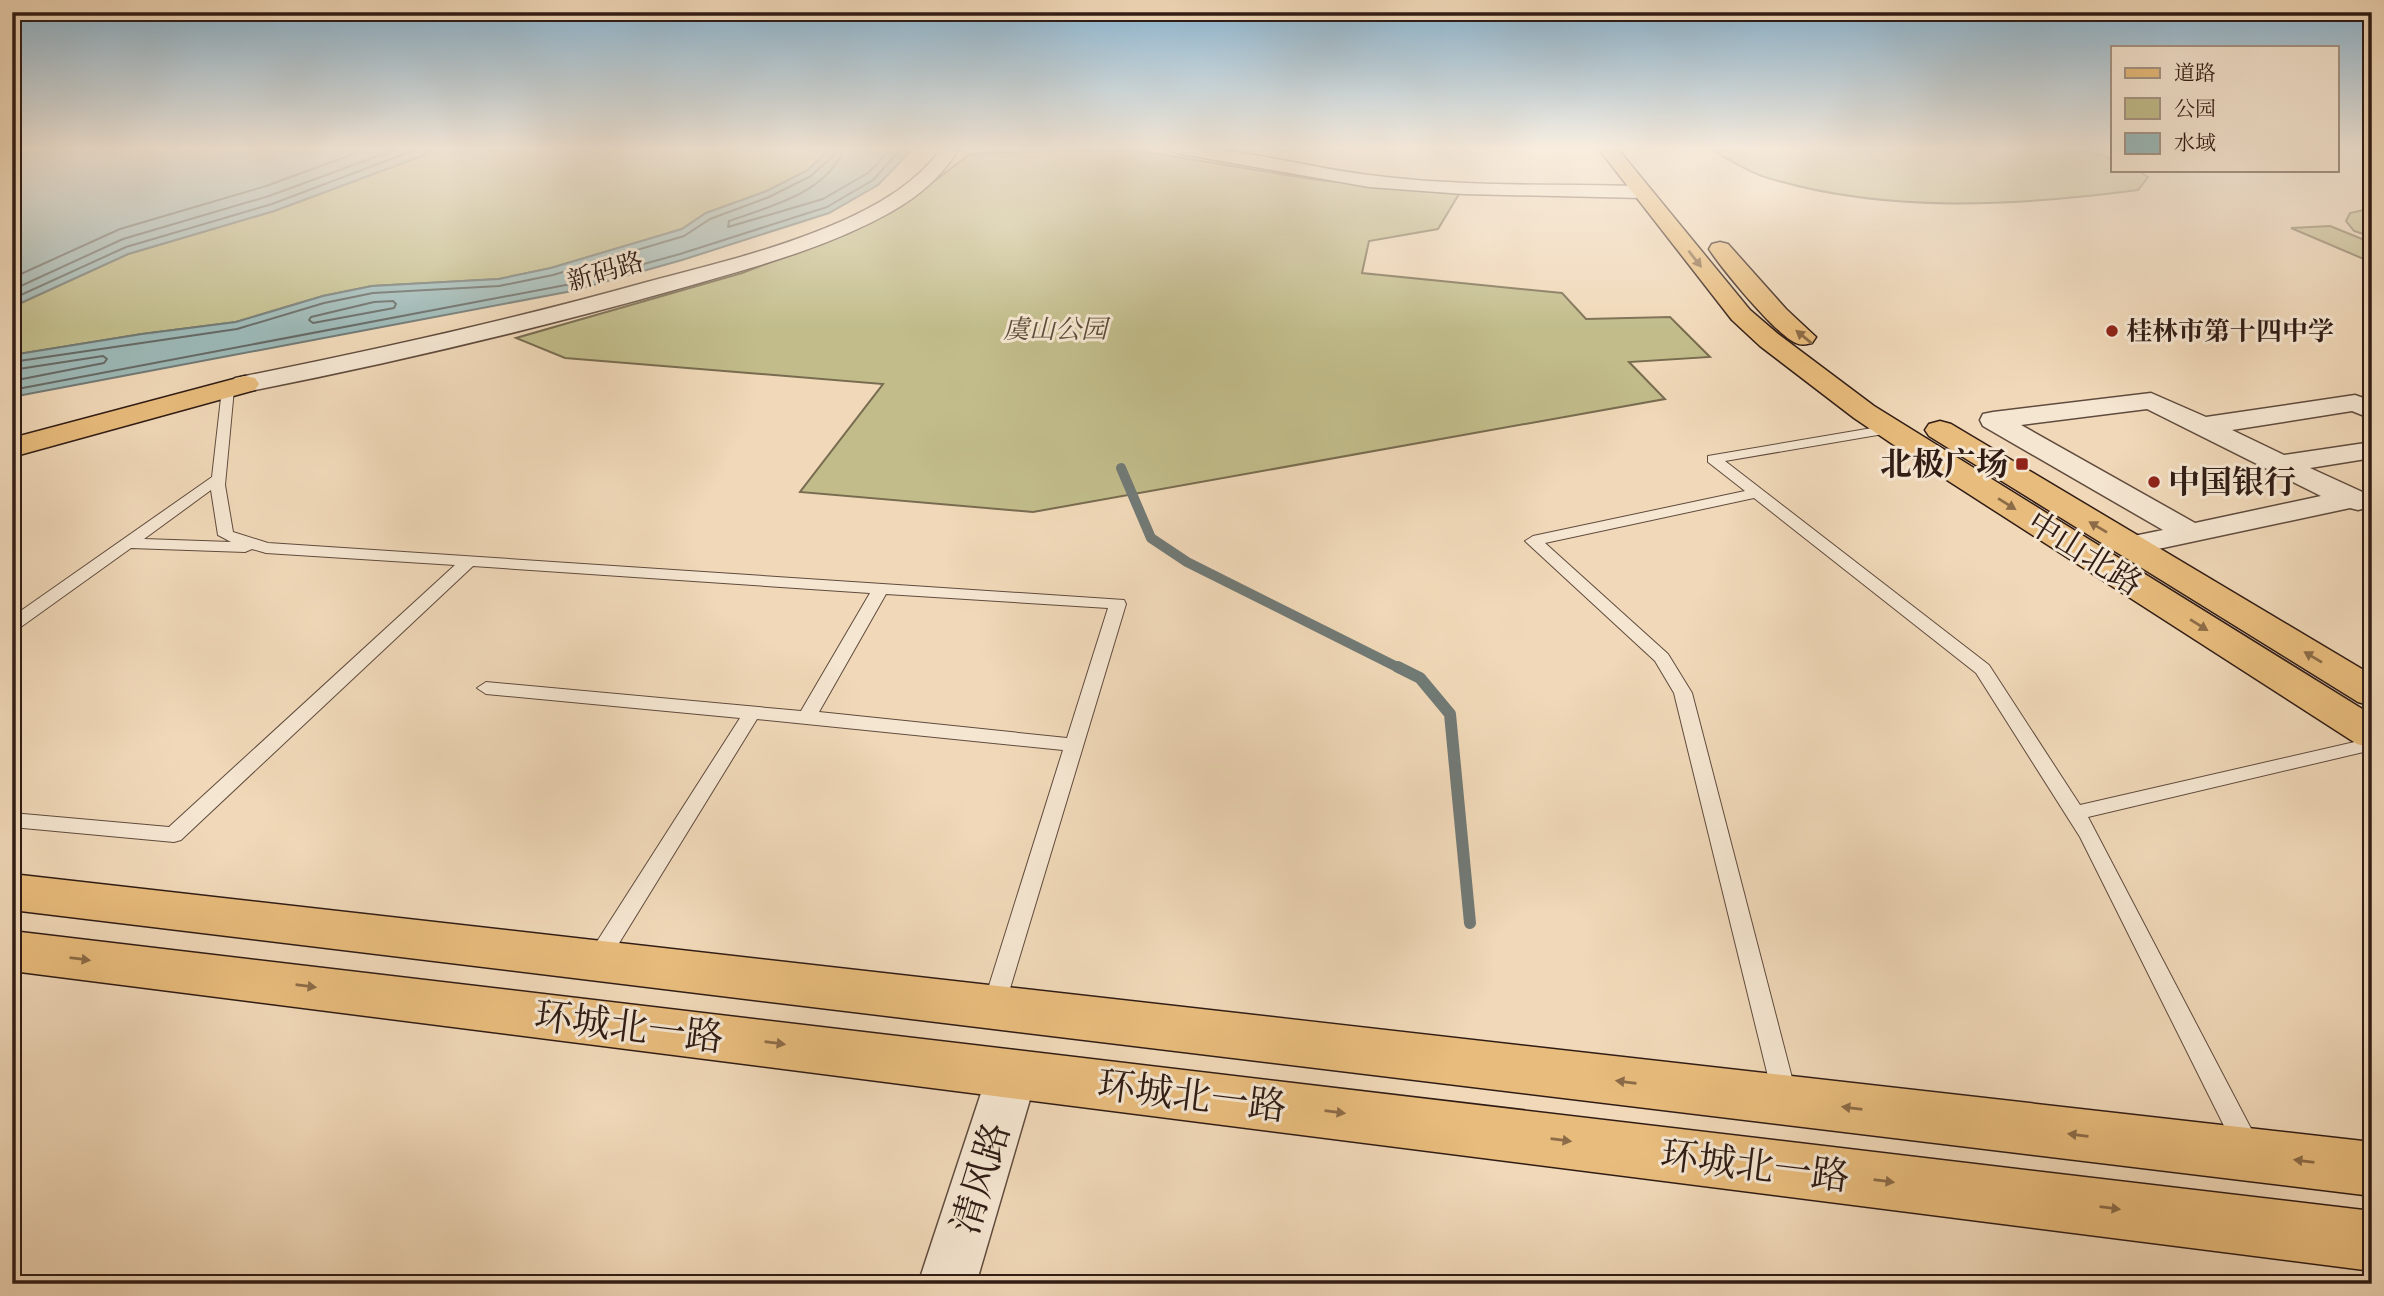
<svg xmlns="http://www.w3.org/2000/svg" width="2384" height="1296" font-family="'EB Garamond','Noto Serif SC',serif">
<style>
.green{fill:#c1bc8a;stroke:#786c50;stroke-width:2}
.water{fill:#9cb8b6;stroke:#717a76;stroke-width:2}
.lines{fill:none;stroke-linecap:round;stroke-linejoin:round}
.shore{stroke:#666a66;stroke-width:2}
.stream-far1{stroke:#717a76;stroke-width:10}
.stream{stroke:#717a76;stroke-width:12}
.service-casing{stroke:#604b3e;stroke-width:2}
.minor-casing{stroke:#604b3e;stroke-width:3}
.tertiary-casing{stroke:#604b3e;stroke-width:3}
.primary-casing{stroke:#301c15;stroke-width:3}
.trunk-casing{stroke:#301c15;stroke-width:3}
.service{fill:#f5e6d1;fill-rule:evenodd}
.minor{fill:#f5e6d1;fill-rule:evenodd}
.tertiary{fill:#f5e6d1;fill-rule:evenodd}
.primary{fill:#e8bc7c;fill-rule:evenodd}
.trunk{fill:#e8bc7c;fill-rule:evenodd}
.oneway{fill:#8c6c48}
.poi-dot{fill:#8f2418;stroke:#f5e6d1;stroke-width:2.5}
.labels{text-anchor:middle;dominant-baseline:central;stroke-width:6;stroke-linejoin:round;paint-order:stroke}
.far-street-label{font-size:26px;fill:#301c15;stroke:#f5e6d1}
.far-park-label{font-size:26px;font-style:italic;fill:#5c4c38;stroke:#f5e6d1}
.far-poi-label{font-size:26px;font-weight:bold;fill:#301c15;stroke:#f5e6d1;text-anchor:start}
.poi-label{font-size:32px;font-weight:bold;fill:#301c15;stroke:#f5e6d1;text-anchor:end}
.street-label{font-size:32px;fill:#301c15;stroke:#f5e6d1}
.near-street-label{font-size:38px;fill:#301c15;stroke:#f5e6d1}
</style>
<rect width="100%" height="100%" fill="#f0d8b8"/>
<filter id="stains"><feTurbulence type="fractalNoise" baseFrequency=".00286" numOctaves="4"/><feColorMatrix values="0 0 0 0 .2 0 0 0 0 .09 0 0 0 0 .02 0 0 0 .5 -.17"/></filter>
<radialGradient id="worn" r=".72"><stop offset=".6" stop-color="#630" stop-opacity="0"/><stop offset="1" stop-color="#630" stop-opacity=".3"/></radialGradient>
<g class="green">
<path d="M430,148h401l-23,22 -41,21 -61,22 -24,16 -131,39 -52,11 -127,7 -49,10 -87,26 -94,12 -130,21v-48l116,-53 146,-43 148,-55z"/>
<path d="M1713,148h363l37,11v11h24l11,7 -10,13c-121,16 -251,24 -370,-12 -18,-5 -36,-17 -53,-26z"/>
<path d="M1134,150l184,30 141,14 -21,35 -69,12 -7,32 200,20 24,26 84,-2 40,40 -81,5 36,37 -632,113 -233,-20 83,-108 -318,-26 -49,-20 226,-65 102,-38 75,-42 48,-37 13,-3z"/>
<path d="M2372,208v29l-18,-6 -8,-10 4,-8z"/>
<path d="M2330,226l42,17v16l-6,1 -75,-32z"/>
</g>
<g class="water">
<path d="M12,148h418l-8,8 -148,55 -146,43 -116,53z"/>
<path d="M831,148h79l-2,6 -30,31 -49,28 -147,47 -110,31 -560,106v-42l130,-21 94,-12 87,-26 49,-10 127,-7 52,-11 131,-39 24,-16 61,-22 41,-21z"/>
</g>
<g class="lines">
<g class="shore">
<path d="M844,148c-15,44 -75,59 -115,73l-1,6 95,-28 45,-26 24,-25"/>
<path d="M12,278l108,-49 146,-43 104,-38"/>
<path d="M12,290l111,-51 146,-43 131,-48"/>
<path d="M12,299l114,-52 146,-43 148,-56"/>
<path d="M393,301l3,3 -2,4 -81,15 -4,-3 2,-3 63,-15z"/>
<path d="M12,362l225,-33 87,-26 49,-10 126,-7 54,-11 131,-39 26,-17 59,-22 42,-21 23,-21 2,-7"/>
<path d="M12,370l91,-14 4,3 -3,4 -92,18"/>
<path d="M12,390l559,-106 109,-30 147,-47 46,-27 29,-32"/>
</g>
<path class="stream-far1" d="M1121,468l30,70 36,24 214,107"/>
<path class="stream" d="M1398,667l22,11 30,36 20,209"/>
<g class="service-casing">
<g id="service">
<path d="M228,385l6,4 -9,96 8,47 35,11 856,57 2,4 -124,411 -8,3 -8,-3 -4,-7 81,-258 -306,-31 -152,247 -8,3 -8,-3 -4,-6 4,-6 151,-236 -254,-24 -9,-6 9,-6 315,29 69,-118 -397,-27 -292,274 -7,2 -162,-15v-14l157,14 286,-262 -189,-12 -14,-4 -7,3 -114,-4 -113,81 -6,1v-13l200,-140 10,-88zM211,490l7,45 13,7 -87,-3zM886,594l222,14 -41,130 -248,-26z"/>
<path d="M1890,425l7,4 -2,3 -170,29 264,204 91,140 292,-67v12l-284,67 168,321 4,8 -4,8 -9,4 -9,-4 -158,-317 -104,-164 -222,-175 -209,45 123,111 24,39 105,404 -4,8 -9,3 -9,-3 -101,-412 -19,-32 -130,-120 8,-5 212,-45 -37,-29v-6z"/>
</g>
</g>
<g class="minor-casing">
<g id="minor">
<path d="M1167,148c68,-3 135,19 202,27 90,12 182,9 273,11l9,6 -9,6 -178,-4 -95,-7 -193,-34z"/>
<path d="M2151,393l55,24 149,-22 17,6v18l-20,-8 -120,19 52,25 88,-13v16l-62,10 59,27 3,8 -3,4 -11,3 -8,-2 -220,47 -11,-2 -5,-7 5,-7 44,-9 -180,-104 -3,-6 3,-6 10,-2zM2147,409l174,87 -126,27 -174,-98z"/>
<path d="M1013,1050l18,7 7,15 -62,212h-58l70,-212 7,-15z"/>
</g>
</g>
<g class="tertiary-casing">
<path id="tertiary" d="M941,148h18c-16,28 -40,48 -68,64 -70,39 -148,58 -224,80 -139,39 -280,72 -422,100l-10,-2 -4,-6 4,-6 10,-2c135,-27 270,-57 402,-94 85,-23 244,-57 294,-134z"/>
</g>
<g class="primary-casing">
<g id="primary">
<path d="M245,376l10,2 4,6 -4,6 -243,67v-19z"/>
<path d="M12,874l2360,268v54l-2360,-286z"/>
<path d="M12,931l2360,280v60l-2360,-300z"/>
</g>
</g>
<g class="trunk-casing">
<g id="trunk">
<path d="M1598,148h19l133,162 28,24 96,72 498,309v33l-15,-4 -438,-282 -65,-44 -94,-72 -28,-26z"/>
<path d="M1720,242l8,2 58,65 30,28 -4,6c-5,1 -10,3 -16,0 -20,-8 -74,-74 -87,-94l3,-5z"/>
<path d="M1940,421l11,3 421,251v31l-14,-4 -429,-266 -4,-6 4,-6z"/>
</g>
</g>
<use href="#service" class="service"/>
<use href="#minor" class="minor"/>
<use href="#tertiary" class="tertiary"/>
<use href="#primary" class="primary"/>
<use href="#trunk" class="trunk"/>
</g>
<defs><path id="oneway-solid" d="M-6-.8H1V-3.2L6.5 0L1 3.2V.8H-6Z" transform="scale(1.75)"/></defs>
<g class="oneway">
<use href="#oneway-solid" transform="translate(1695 259) rotate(52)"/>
<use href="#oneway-solid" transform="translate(1804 337) rotate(-141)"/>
<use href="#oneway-solid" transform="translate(2007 504) rotate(32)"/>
<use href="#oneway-solid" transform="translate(2098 527) rotate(-149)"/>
<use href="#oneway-solid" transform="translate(2199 625) rotate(32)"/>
<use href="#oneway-solid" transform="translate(2313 657) rotate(-149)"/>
<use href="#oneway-solid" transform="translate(80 959) rotate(7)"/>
<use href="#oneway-solid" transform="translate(306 986) rotate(7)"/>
<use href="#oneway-solid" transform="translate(775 1043) rotate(7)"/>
<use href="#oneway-solid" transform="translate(1626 1082) rotate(-173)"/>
<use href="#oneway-solid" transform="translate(1852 1108) rotate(-173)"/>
<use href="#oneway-solid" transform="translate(1335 1112) rotate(7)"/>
<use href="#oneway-solid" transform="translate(2078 1135) rotate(-173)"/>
<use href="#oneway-solid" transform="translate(1561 1140) rotate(7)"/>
<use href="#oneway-solid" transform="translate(2304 1161) rotate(-173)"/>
<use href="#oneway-solid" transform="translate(1884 1181) rotate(7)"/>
<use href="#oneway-solid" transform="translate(2110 1208) rotate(7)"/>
</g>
<linearGradient id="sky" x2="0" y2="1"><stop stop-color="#89b6d4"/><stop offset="0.45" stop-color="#f8eddf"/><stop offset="1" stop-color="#f8eddf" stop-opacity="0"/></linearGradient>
<rect width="2384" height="329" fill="url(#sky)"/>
<g class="poi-dot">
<circle cx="2112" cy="331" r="7"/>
<rect x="2015" y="457" width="14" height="14" rx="3.5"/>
<circle cx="2154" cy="482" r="7"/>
</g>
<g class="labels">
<g class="far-street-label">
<text transform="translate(605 271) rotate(-16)">新码路</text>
</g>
<g class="far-park-label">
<text x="1055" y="329">虞山公园</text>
</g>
<g class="far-poi-label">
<text x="2126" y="331">桂林市第十四中学</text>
</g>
<g class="poi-label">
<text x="2008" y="464">北极广场</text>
<text x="2168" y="482" text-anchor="start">中国银行</text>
</g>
<g class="street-label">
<text transform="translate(2085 553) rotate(32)">中山北路</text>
</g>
<g class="near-street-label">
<text transform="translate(629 1026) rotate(7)">环城北一路</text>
<text transform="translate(1192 1095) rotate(7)">环城北一路</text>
<text transform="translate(1755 1165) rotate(7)">环城北一路</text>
<text transform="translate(980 1178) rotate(-73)">清风路</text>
</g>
</g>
<rect width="2384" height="1296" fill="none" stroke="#f0d8b8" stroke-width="42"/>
<rect x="14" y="14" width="2356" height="1268" fill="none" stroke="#301c15" stroke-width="3.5"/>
<rect x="21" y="21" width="2342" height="1254" fill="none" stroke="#301c15" stroke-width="2"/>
<rect x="2111" y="46" width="228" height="126" fill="#f5e6d1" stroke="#a69586" stroke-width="2"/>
<rect x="2125" y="68" width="35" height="10" fill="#e8bc7c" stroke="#a69586" stroke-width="2"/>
<text x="2174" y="80" font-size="21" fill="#301c15">道路</text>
<rect x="2125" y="98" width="35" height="21" fill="#c1bc8a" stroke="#a69586" stroke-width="2"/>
<text x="2174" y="116" font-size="21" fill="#301c15">公园</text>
<rect x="2125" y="133" width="35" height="21" fill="#9cb8b6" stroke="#a69586" stroke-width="2"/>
<text x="2174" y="150" font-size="21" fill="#301c15">水域</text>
<rect width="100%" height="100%" filter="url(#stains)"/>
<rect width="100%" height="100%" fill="url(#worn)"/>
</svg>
